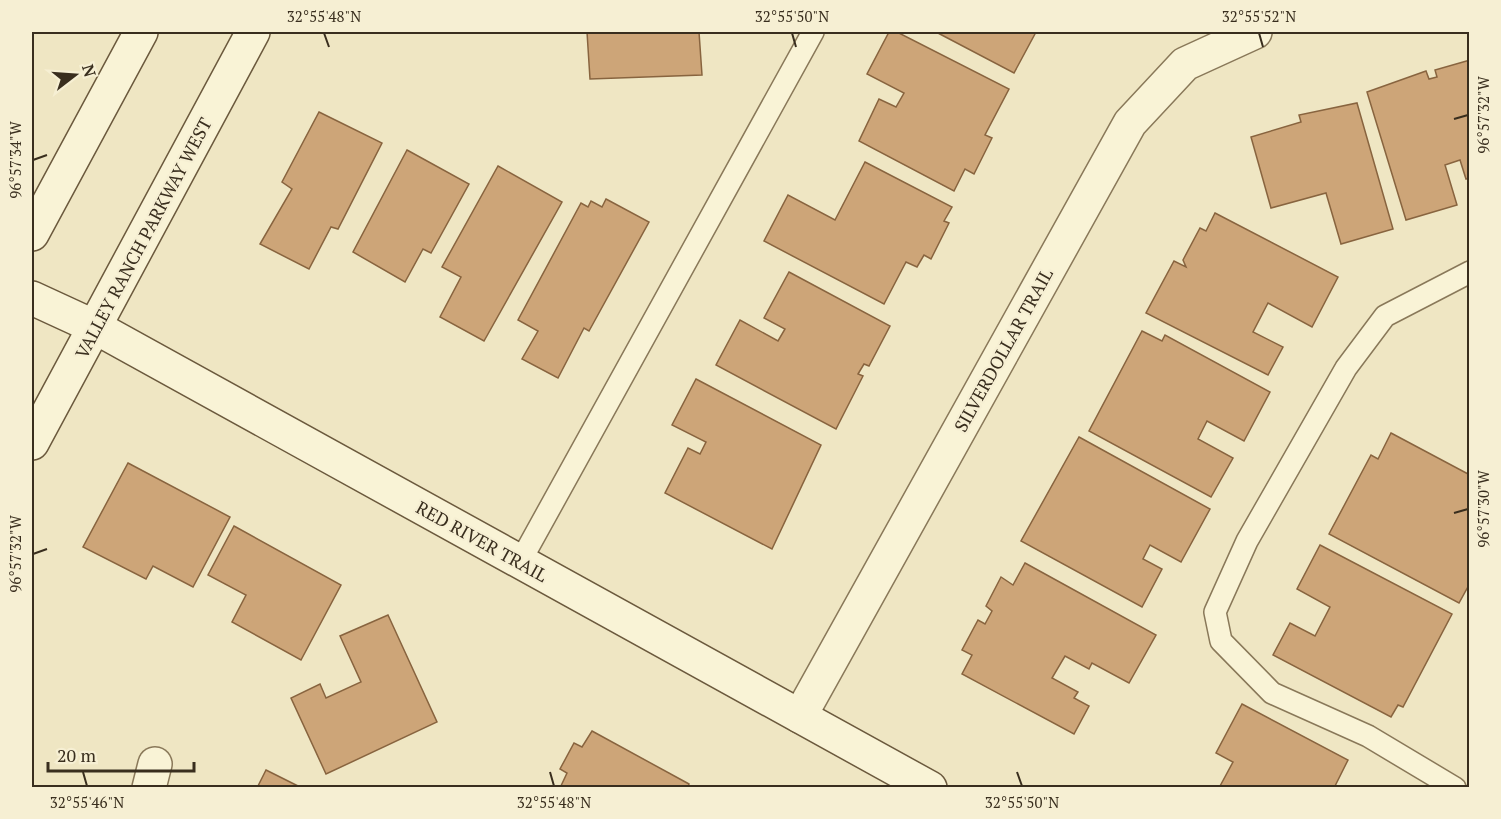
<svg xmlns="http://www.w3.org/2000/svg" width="1501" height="819" font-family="'PT Serif',serif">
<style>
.building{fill:#cda578;stroke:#88643f;stroke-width:1.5}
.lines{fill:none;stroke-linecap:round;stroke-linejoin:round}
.lane-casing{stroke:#897859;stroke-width:24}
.street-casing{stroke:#897859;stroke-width:36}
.secondary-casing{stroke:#6b593d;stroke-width:36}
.lane{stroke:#f9f3d6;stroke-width:21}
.street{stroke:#f9f3d6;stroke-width:33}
.secondary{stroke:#f9f3d6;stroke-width:33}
.ticks{fill:none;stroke:#392e1e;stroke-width:2}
.labels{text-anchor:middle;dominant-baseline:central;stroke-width:4.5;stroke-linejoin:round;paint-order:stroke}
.street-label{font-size:18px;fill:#392e1e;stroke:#f6efd3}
.neatline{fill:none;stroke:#392e1e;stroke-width:2}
.ticks-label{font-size:15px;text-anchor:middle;fill:#392e1e}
</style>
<rect width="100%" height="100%" fill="#efe6c3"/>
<g class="building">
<path d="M587,32h112l3,43 -112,4z"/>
<path d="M889,32h8l112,57 -24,46 7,3 -18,36 -9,-5 -11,22 -95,-50 20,-42 17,8 8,-14 -37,-19z"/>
<path d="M936,32h100l-22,41z"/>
<path d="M1470,60v118l-4,1 -6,-19 -15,5 12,40 -51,15 -39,-128 59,-21 3,8 8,-2 -2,-7z"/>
<path d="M1357,103l36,126 -52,15 -15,-51 -55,15 -20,-71 50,-15 -2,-7z"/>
<path d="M319,112l63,31 -44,86 -7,-2 -22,42 -49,-25 32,-55 -10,-7z"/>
<path d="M407,150l62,34 -38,69 -8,-4 -18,33 -52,-30z"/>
<path d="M865,162l87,45 -8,14 5,2 -18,36 -7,-4 -7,12 -11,-5 -22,42 -120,-63 24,-46 47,25z"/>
<path d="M498,166l64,36 -78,139 -44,-24 21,-40 -19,-10z"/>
<path d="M606,199l43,23 -60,109 -5,-3 -26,50 -36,-19 16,-28 -20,-11 63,-117 7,4 3,-6 11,6z"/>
<path d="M1215,213l123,64 -26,50 -44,-24 -15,29 30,15 -15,28 -122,-62 28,-52 12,6 -3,-7 17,-32 6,3z"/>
<path d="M789,272l101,54 -21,40 -5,-2 -6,10 5,2 -27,53 -120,-64 24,-45 38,21 7,-12 -21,-11z"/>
<path d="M1142,331l20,10 3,-6 105,57 -26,49 -37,-20 -9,18 35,19 -22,39 -122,-66z"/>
<path d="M696,379l125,66 -49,104 -107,-56 23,-45 12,6 6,-12 -34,-17z"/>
<path d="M1391,433l79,42v108l-11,20 -130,-69 42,-79 7,4z"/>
<path d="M1079,437l131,72 -29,53 -31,-17 -7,14 19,10 -20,38 -121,-66z"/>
<path d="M128,463l102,54 -37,70 -40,-21 -7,13 -63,-32z"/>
<path d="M234,526l107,59 -40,75 -69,-38 14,-27 -38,-20z"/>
<path d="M1320,545l132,69 -49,93 -5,-2 -7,12 -118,-62 17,-32 25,13 15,-29 -33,-18z"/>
<path d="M1025,563l131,72 -27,48 -37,-20 -3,6 -24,-13 -13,22 26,14 -4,6 15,8 -15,28 -112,-60 10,-19 -10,-5 16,-30 7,4 7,-13 -6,-5 15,-29 12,8z"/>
<path d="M388,615l49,107 -111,52 -35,-76 29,-14 6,14 35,-16 -21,-46z"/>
<path d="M1242,704l106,56 -14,28h-115l14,-26 -17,-9z"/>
<path d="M592,731l97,53 -1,4h-128l7,-15 -7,-4 14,-26 8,4z"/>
<path d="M266,770l36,18h-45z"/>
</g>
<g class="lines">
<g class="lane-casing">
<g id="lane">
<path d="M520,562l293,-530"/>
<path d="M1455,788l-87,-52 -96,-43 -51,-52 -6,-29 32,-71 99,-173 39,-52 85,-44"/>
</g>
</g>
<g class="street-casing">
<g id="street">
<path d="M800,716l330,-593 55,-59 70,-32"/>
<path d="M149,788l6,-24"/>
</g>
</g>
<g class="secondary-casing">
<g id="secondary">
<path d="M32,234l109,-202"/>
<path d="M32,298l63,29 835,461"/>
<path d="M32,443l221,-411"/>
</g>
</g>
<use href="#lane" class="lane"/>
<use href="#street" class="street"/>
<use href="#secondary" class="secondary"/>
</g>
<path class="ticks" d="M324,33l5,14M792,33l4,14M1259,33l4,14M1454,119l14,-4M33,160l14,-5M1454,513l14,-4M33,554l14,-5M83,772l4,14M550,772l4,14M1017,772l5,14"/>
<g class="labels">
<g class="street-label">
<text transform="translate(143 238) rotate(-62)">VALLEY RANCH PARKWAY WEST</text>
<text transform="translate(1003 350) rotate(-61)">SILVERDOLLAR TRAIL</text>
<text transform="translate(482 541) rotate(29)">RED RIVER TRAIL</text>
</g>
</g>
<rect width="1501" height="819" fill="none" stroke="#f6efd3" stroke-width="66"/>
<g transform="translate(75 75) rotate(73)" stroke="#f6efd3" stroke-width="4.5" paint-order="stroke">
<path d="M0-4.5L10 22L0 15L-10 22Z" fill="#392e1e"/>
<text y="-9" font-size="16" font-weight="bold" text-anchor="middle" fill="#392e1e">N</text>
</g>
<path d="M48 762v9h146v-9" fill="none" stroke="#392e1e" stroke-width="3"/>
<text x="57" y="762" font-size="18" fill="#392e1e" stroke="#f6efd3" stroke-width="4.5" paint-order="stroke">20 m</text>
<rect x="33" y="33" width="1435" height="753" class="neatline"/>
<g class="ticks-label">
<text x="324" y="22">32°55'48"N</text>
<text x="792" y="22">32°55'50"N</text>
<text x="1259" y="22">32°55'52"N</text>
<text transform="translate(1484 115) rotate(-90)" y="5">96°57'32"W</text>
<text transform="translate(16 160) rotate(-90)" y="5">96°57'34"W</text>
<text transform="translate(1484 509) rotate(-90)" y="5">96°57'30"W</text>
<text transform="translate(16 554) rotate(-90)" y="5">96°57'32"W</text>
<text x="87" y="808">32°55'46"N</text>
<text x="554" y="808">32°55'48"N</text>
<text x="1022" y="808">32°55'50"N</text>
</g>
</svg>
